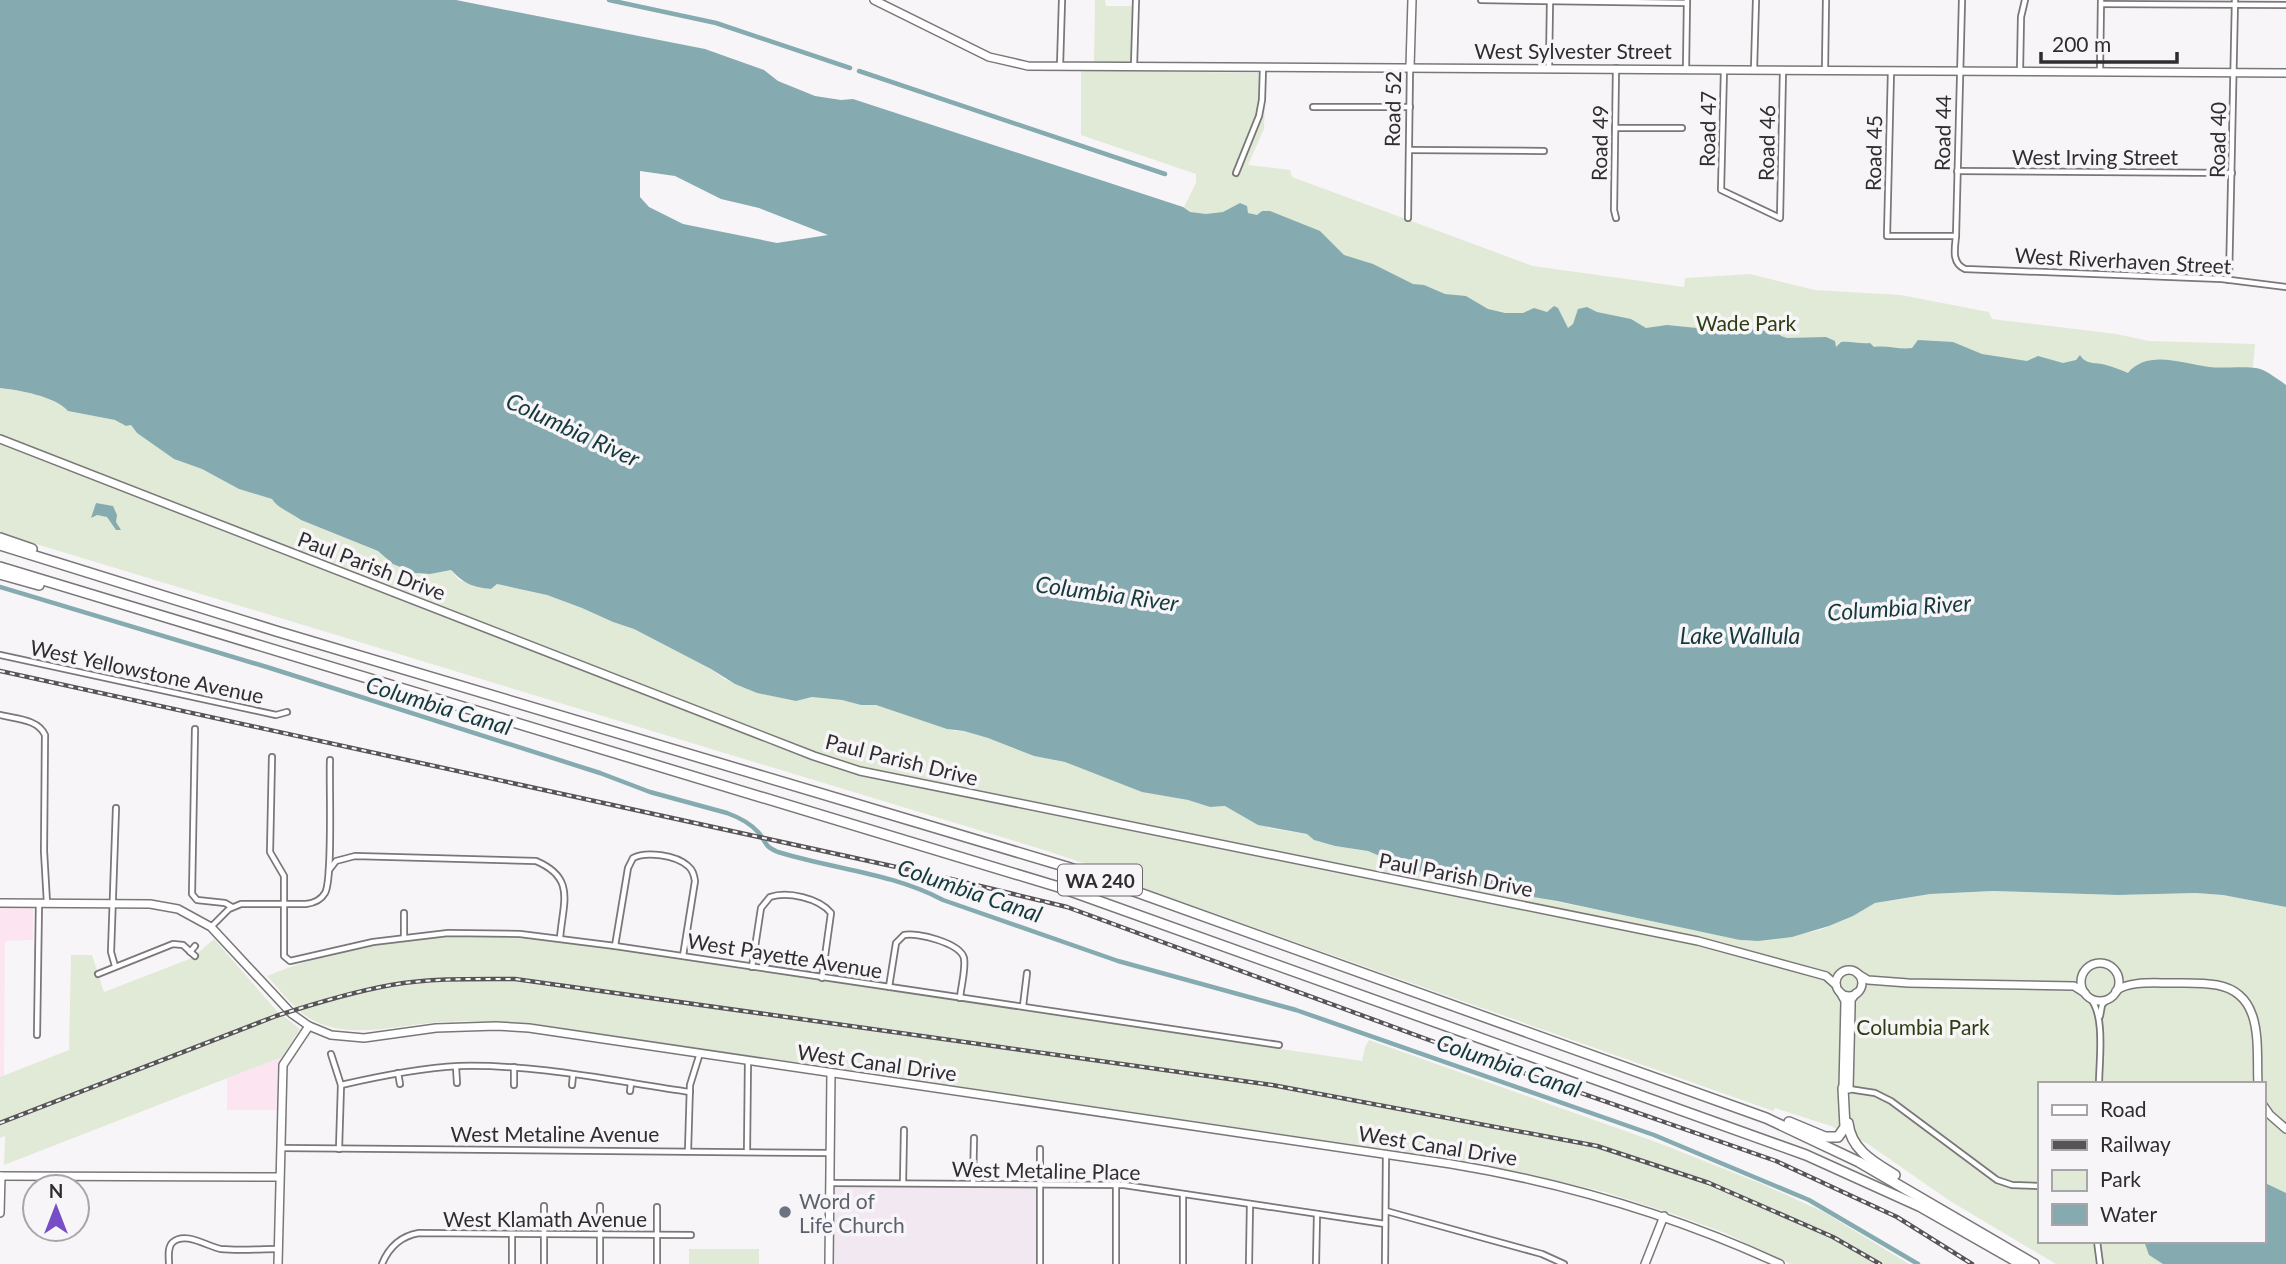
<svg xmlns="http://www.w3.org/2000/svg" width="2286" height="1264" font-family="Lato,sans-serif">
<style>
.commercial{fill:#fce5f1}
.built{fill:#f1e8f1}
.green{fill:#e1ead7;fill-rule:evenodd}
.water{fill:#85abb0;fill-rule:evenodd}
.lines{fill:none;stroke-linecap:round;stroke-linejoin:round}
.canal{stroke:#85abb0;stroke-width:4.5}
.street-casing{stroke:#7a7779;stroke-width:8}
.secondary-casing{stroke:#7a7779;stroke-width:10}
.highway-casing{stroke:#7a7779;stroke-width:12}
.street{stroke:#fff;stroke-width:4.5}
.secondary{stroke:#fff;stroke-width:7}
.highway{stroke:#fff;stroke-width:9}
.rail-casing{stroke:#565456;stroke-width:4.5}
.rail{stroke:#f8f5f8;stroke-width:2;stroke-dasharray:5;stroke-linecap:butt}
.worship-dot{fill:#6b7280;stroke:#f8f5f8;stroke-width:2.5}
.labels{text-anchor:middle;dominant-baseline:central;stroke-width:7;stroke-linejoin:round;paint-order:stroke}
.shield{fill:#f8f5f8;stroke:#6b696b;stroke-width:2}
.shield-label{font-size:19px;font-weight:bold;fill:#2f2d2f}
.street-label{font-size:21px;fill:#2f2d2f;stroke:#f8f5f8}
.park-label{font-size:21px;fill:#2c3e11;stroke:#f8f5f8}
.worship-label{font-size:21px;fill:#5b616d;stroke:#f8f5f8;text-anchor:start}
.water-label{font-size:23px;font-style:italic;fill:#143a3e;stroke:#f8f5f8}
</style>
<rect width="100%" height="100%" fill="#f8f5f8"/>
<g class="commercial">
<path d="M0,908h33v32l-28,1 -1,135 -4,1z"/>
<path d="M282,1057l-5,16v37h-50v-32z"/>
</g>
<path class="built" d="M830,1183l210,1v80h-211z"/>
<g class="green">
<path d="M1095,0h10l1,6h28l-2,57h-38z"/>
<path d="M1081,70l185,3 -2,56 -16,36 42,5 2,7 241,89 151,21 1,-9 65,-4 65,16 86,5 88,17 3,7 124,15 33,7 106,3 -3,33 -20,5 -608,-31 -445,-134 17,-34v-9l-115,-39z"/>
<path d="M0,388c18,2 55,8 68,23l47,9 11,6 5,-1 6,8 37,26 28,10 37,20 33,10 29,21 77,31 22,17 22,7 29,-5 8,10 31,9 7,-5 50,11 35,13 31,14 21,7 77,40 13,10 33,14 39,8 16,-4 30,3 19,5h15l79,26h9l24,7 46,18 31,6 78,30 45,8 22,7 15,-1 44,22 38,6 7,6 21,6 33,5 42,18 47,12 290,60 31,-2 42,-9 33,-14 22,-13 55,-9 64,-3 124,4 78,-2 27,2 63,12v357h-230l-106,-63 -82,-57 -37,-18 -56,-18 -2,3 -667,-236 1,-4 -63,-21 -1044,-317zM2039,1084h224v157h-224z"/>
<path d="M475,935l94,7 793,119 3,-14 4,-7 290,103 103,41 62,28 85,52h-119l-65,-31 -52,-19 -68,-22 -126,-29 -951,-140c-29,-1 -57,-3 -86,-1 -42,2 -94,20 -133,-4 -16,-10 -29,-28 -42,-42 67,-28 137,-37 208,-41z"/>
<path d="M214,939l63,72 23,18 -18,28 -278,108 1,-29 -5,2v-61l69,-27 2,-95h21l12,37 88,-34z"/>
<rect x="689" y="1249" width="70" height="15"/>
</g>
<g class="water">
<path d="M0,0h456l249,49 59,21 14,11 37,15 26,4 12,-1 330,108 7,5 16,2 17,-2 17,-9 7,3 1,7 9,2 5,-4h8l50,20 24,24 29,9 40,20 11,1 21,9 21,2 22,13 17,4h18l11,-5 13,4 7,-6 4,2 10,20 5,-4 5,-15 9,-2 10,5 34,7 15,9 21,-3 30,3 33,-4 28,7 19,-1 4,6 6,2 39,-1 9,4 1,6 5,-5c10,-1 18,2 29,1l4,4c13,-2 26,3 38,1l6,-8 35,2 29,12 45,7 11,-5 25,7 13,-3 4,-5c6,10 15,7 26,10 8,2 15,5 22,8 20,-24 55,-9 81,-6 14,2 42,-2 54,3 8,4 16,10 23,15v522l-63,-12 -27,-2 -78,2 -125,-4 -63,3 -55,9 -22,13 -24,10 -37,11 -34,4 -18,-1 -183,-39 -54,-9 -93,-23 -42,-18 -33,-5 -21,-6 -7,-6 -49,-9 -33,-19 -15,1 -22,-7 -46,-8 -77,-30 -31,-6 -46,-18 -24,-7 -17,-2 -71,-24h-15l-19,-5 -30,-3 -16,4 -39,-8 -22,-9 -24,-15 -77,-40 -21,-7 -31,-14 -35,-13 -50,-11 -6,5c-20,-2 -27,-6 -40,-19l-21,4 -16,-1 -21,-9 -15,-13 -77,-31c-9,-7 -24,-12 -29,-21l-33,-10 -37,-20 -28,-10 -37,-26 -6,-8 -5,1 -11,-6 -47,-9c-13,-15 -50,-21 -68,-23zM640,171l35,5 46,23 38,9 69,27 -51,8 -94,-19 -34,-17 -9,-10z"/>
<path d="M96,503l17,3 4,9 -1,7 5,8h-5l-9,-13 -10,-2 -6,3z"/>
<path d="M2263,1182l23,11v71h-123l-14,-9 -5,-14h119z"/>
</g>
<g class="lines">
<g class="canal">
<path d="M609,0l107,23 134,45"/>
<path d="M859,71l306,103"/>
<path d="M0,587l270,81 330,105 50,19 77,21c11,4 23,10 31,19 9,10 5,14 20,20 55,17 114,21 165,48l175,61 178,49 358,125 155,65 109,64"/>
</g>
<g class="street-casing">
<g id="street">
<path d="M1481,0l206,3"/>
<path d="M1962,0l-6,236c-1,12 -5,27 9,33l257,10 64,8"/>
<path d="M2101,4l185,1"/>
<path d="M1060,66l2,-66"/>
<path d="M1134,66l2,-66"/>
<path d="M1549,68l1,-68"/>
<path d="M1686,69l1,-69"/>
<path d="M1724,69l-3,121 59,28 3,-148"/>
<path d="M1754,69l2,-69"/>
<path d="M1825,70l1,-70"/>
<path d="M1891,71l-4,165h69"/>
<path d="M2020,71l1,-54 4,-17"/>
<path d="M2100,72l1,-72"/>
<path d="M1313,107h97"/>
<path d="M1615,128h67"/>
<path d="M1410,150l134,1"/>
<path d="M1957,171l275,2"/>
<path d="M1236,173l23,-57 3,-16 1,-32"/>
<path d="M1408,218l2,-150"/>
<path d="M1616,218l-2,-8 2,-142"/>
<path d="M2229,280l6,-280"/>
<path d="M0,655l276,60 11,-3"/>
<path d="M0,715c16,4 38,4 45,20l-1,116 3,52"/>
<path d="M195,729l-3,165 5,6 28,3 7,4"/>
<path d="M272,757l-2,95 14,24v80l6,5 83,-19 75,-9 72,1 95,12 664,99"/>
<path d="M329,870l7,-9 19,-5 181,5c40,17 27,41 24,77"/>
<path d="M211,927l18,-18 12,-5h65c8,-1 15,-4 19,-11 8,-13 4,-111 5,-133"/>
<path d="M404,937v-24"/>
<path d="M615,946l13,-78 5,-10c13,-7 43,-3 55,8 5,4 6,9 7,15l-12,75"/>
<path d="M190,952l5,-6"/>
<path d="M115,966l-4,-14 5,-144"/>
<path d="M752,967l9,-59 9,-11c17,-6 49,1 61,16l-9,65"/>
<path d="M98,974l75,-30 10,1 12,11"/>
<path d="M889,987l7,-44 8,-8c13,-3 56,8 60,23 2,11 -3,28 -4,40"/>
<path d="M2089,997c17,16 10,65 10,87"/>
<path d="M1023,1006l4,-33"/>
<path d="M2100,1016l2,-11 7,-7"/>
<path d="M37,1035l2,-132"/>
<path d="M331,1054l10,31 -2,64"/>
<path d="M456,1067l1,16"/>
<path d="M398,1073l2,11"/>
<path d="M341,1085c39,-9 78,-17 118,-19 77,-2 154,15 231,26"/>
<path d="M514,1085v-18"/>
<path d="M572,1085l1,-10"/>
<path d="M1849,1089l26,4 16,8 106,79 15,5 27,1"/>
<path d="M630,1091l1,-8"/>
<path d="M281,1148l549,5"/>
<path d="M688,1151l2,-66 10,-32"/>
<path d="M747,1152l1,-92"/>
<path d="M830,1183l294,2 261,39"/>
<path d="M903,1183l1,-53"/>
<path d="M973,1184l1,-46"/>
<path d="M1386,1211l156,43 22,10"/>
<path d="M2097,1241l3,23"/>
<path d="M169,1264c0,-7 -2,-17 4,-22 13,-11 35,5 48,7 18,2 38,0 57,0"/>
<path d="M382,1264c7,-17 19,-28 37,-31l272,2"/>
<path d="M512,1264v-30"/>
<path d="M544,1264v-58"/>
<path d="M600,1264v-58"/>
<path d="M657,1264v-57"/>
<path d="M1040,1264v-115"/>
<path d="M1116,1264v-79"/>
<path d="M1183,1264v-70"/>
<path d="M1249,1264l1,-60"/>
<path d="M1316,1264l1,-50"/>
<path d="M1385,1264l1,-110"/>
</g>
</g>
<g class="secondary-casing">
<g id="secondary">
<path d="M874,0l115,57 39,9 1258,7"/>
<path d="M1410,67l2,-67"/>
<path d="M0,439l814,317 46,15 838,170 128,35 10,9"/>
<path d="M0,903l150,1 28,5 33,18 81,87 17,12 22,9 33,3 72,-10 60,-2 33,2 922,136c115,19 223,51 329,100"/>
<circle cx="2100" cy="982" r="19"/>
<circle cx="1849" cy="983" r="13"/>
<path d="M1858,974l10,6 40,3 166,3 11,7"/>
<path d="M2116,991c12,-10 37,-8 52,-8 16,0 33,-1 49,2 48,9 39,62 41,99"/>
<path d="M1840,992l5,9 -2,87"/>
<path d="M1849,1089l2,-82v-7l5,-7"/>
<path d="M2263,1105l7,10 16,14"/>
<path d="M0,1176l279,1"/>
<path d="M0,1213l1,-37"/>
<path d="M278,1264l5,-199 26,-39"/>
<path d="M829,1264l2,-191"/>
<path d="M1645,1264l19,-48"/>
</g>
</g>
<g class="highway-casing">
<g id="highway">
<path d="M0,538l32,11"/>
<path d="M0,545l276,86 791,236 699,251 93,44 175,102"/>
<path d="M0,567l1062,321 744,267 115,52 100,57"/>
<path d="M0,574l39,11"/>
<path d="M1789,1122l36,15h13l7,-10 -2,-39"/>
<path d="M1848,1123c3,27 26,39 47,52"/>
</g>
</g>
<use href="#street" class="street"/>
<use href="#secondary" class="secondary"/>
<use href="#highway" class="highway"/>
<g class="rail-casing">
<g id="rail">
<path d="M0,671l951,208 116,28 362,133 347,121 121,56 75,47"/>
<path d="M0,1123l276,-107c37,-12 76,-24 115,-31 41,-7 83,-6 124,-6l757,106 325,61 112,37 124,54 47,27"/>
</g>
</g>
<use href="#rail" class="rail"/>
</g>
<circle class="worship-dot" cx="785" cy="1212" r="7"/>
<g class="labels">
<rect class="shield" x="1058" y="864.5" width="84" height="31" rx="5"/>
<g class="shield-label">
<text x="1100" y="880">WA 240</text>
</g>
<g class="street-label">
<text x="1573" y="50">West Sylvester Street</text>
<text transform="translate(1392 109) rotate(-89)">Road 52</text>
<text transform="translate(1707 129) rotate(-89)">Road 47</text>
<text transform="translate(1942 133) rotate(-89)">Road 44</text>
<text transform="translate(2217 140) rotate(-89)">Road 40</text>
<text transform="translate(1599 143) rotate(-89)">Road 49</text>
<text transform="translate(1766 143) rotate(-89)">Road 46</text>
<text transform="translate(1873 153) rotate(-89)">Road 45</text>
<text x="2095" y="156">West Irving Street</text>
<text transform="translate(2123 260) rotate(3)">West Riverhaven Street</text>
<text transform="translate(372 565) rotate(21)">Paul Parish Drive</text>
<text transform="translate(147 671) rotate(12)">West Yellowstone Avenue</text>
<text transform="translate(902 759) rotate(14)">Paul Parish Drive</text>
<text transform="translate(1456 874) rotate(11)">Paul Parish Drive</text>
<text transform="translate(785 955) rotate(9)">West Payette Avenue</text>
<text transform="translate(877 1062) rotate(8)">West Canal Drive</text>
<text x="555" y="1133">West Metaline Avenue</text>
<text transform="translate(1438 1145) rotate(9)">West Canal Drive</text>
<text transform="translate(1046 1170) rotate(1)">West Metaline Place</text>
<text x="545" y="1218">West Klamath Avenue</text>
</g>
<g class="park-label">
<text x="1746" y="322">Wade Park</text>
<text x="1923" y="1026">Columbia Park</text>
</g>
<g class="worship-label">
<text x="799" y="1200">Word of<tspan x="799" dy="24">Life Church</tspan></text>
</g>
<g class="water-label">
<text transform="translate(573 429) rotate(25)">Columbia River</text>
<text transform="translate(1107 593) rotate(8)">Columbia River</text>
<text transform="translate(1899 607) rotate(-4)">Columbia River</text>
<text x="1740" y="635">Lake Wallula</text>
<text transform="translate(439 705) rotate(17)">Columbia Canal</text>
<text transform="translate(970 890) rotate(19)">Columbia Canal</text>
<text transform="translate(1509 1065) rotate(19)">Columbia Canal</text>
</g>
</g>
<rect x="2038" y="1082" width="228" height="161" fill="#f8f5f8" stroke="#a8a5a8" stroke-width="2"/>
<rect x="2052" y="1105" width="35" height="10" fill="#ffffff" stroke="#a8a5a8" stroke-width="2"/>
<text x="2100" y="1117" font-size="21" fill="#2f2d2f">Road</text>
<rect x="2052" y="1140" width="35" height="10" fill="#565456" stroke="#a8a5a8" stroke-width="2"/>
<text x="2100" y="1152" font-size="21" fill="#2f2d2f">Railway</text>
<rect x="2052" y="1170" width="35" height="21" fill="#e1ead7" stroke="#a8a5a8" stroke-width="2"/>
<text x="2100" y="1187" font-size="21" fill="#2f2d2f">Park</text>
<rect x="2052" y="1204" width="35" height="21" fill="#85abb0" stroke="#a8a5a8" stroke-width="2"/>
<text x="2100" y="1222" font-size="21" fill="#2f2d2f">Water</text>
<g transform="translate(56 1208)"><circle r="33" fill="#f8f5f8" stroke="#a8a5a8" stroke-width="2"/>
<path d="M0-5L12 26L0 18L-12 26Z" fill="#784ec6"/>
<text y="-10" font-size="19" font-weight="bold" text-anchor="middle" fill="#2f2d2f">N</text>
</g>
<path d="M2041 52v10h136v-10" fill="none" stroke="#2f2d2f" stroke-width="3.5"/>
<text x="2052" y="52" font-size="21" fill="#2f2d2f" stroke="#f8f5f8" stroke-width="5" paint-order="stroke">200 m</text>
</svg>
